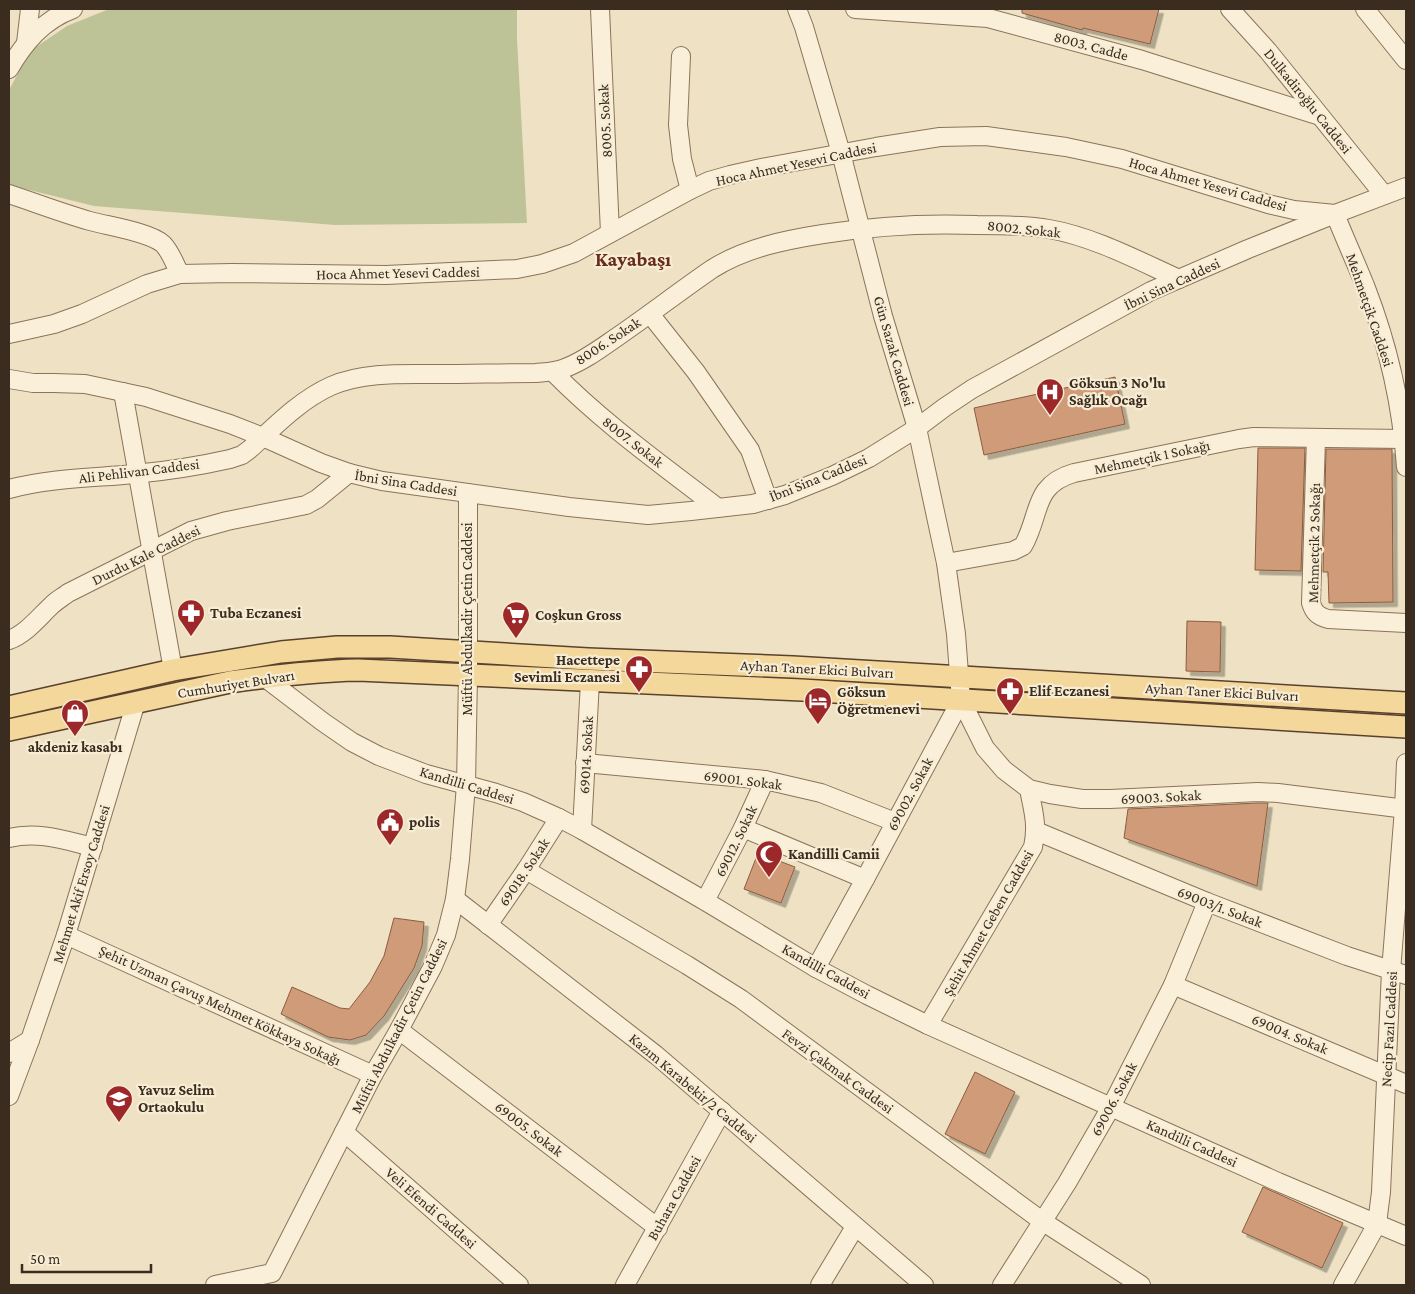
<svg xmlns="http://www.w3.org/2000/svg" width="1415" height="1294" font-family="'Crimson Pro',serif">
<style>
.cemetery{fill:#bec397}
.building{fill:#cf9b79;stroke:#8b5c3f;filter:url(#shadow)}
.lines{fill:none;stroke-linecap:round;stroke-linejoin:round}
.minor-casing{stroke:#8b735a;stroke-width:20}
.major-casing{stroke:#59412e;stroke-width:24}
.minor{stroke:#faefd8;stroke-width:18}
.major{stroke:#f3d79b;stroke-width:21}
.labels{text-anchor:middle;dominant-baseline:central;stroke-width:4.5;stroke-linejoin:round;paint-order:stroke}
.street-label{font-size:15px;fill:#3a2c1e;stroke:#f7ecd4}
.poi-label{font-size:15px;font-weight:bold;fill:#3a2c1e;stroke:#f7ecd4;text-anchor:start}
.district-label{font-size:20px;font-weight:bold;fill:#682b1c;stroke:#f7ecd4}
</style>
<defs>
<filter id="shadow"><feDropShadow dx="4.5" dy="4.5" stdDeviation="0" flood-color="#0004"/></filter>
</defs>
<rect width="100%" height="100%" fill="#efe2c4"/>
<path class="cemetery" d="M109,9h408v30l10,184 -192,2 -241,-19 -85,-21v-95l21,-39 37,-25z"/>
<g class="building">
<path d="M1022,9h137l-9,35 -67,-16 -1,2 -60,-17z"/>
<path d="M1115,377l10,47 -141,31 -10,-47z"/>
<path d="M1258,448h47l-4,123 -46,-1z"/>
<path d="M1326,449h66l1,153 -64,1 -1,-31h-5z"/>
<path d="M1187,621l34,1 -1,50 -34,-1z"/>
<path d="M1258,803h10l-11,83 -46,-17 -87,-31 4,-29z"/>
<path d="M758,853l37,14 -14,36 -37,-14z"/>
<path d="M394,918l30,4 -2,24 -8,22 -30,48 -18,19 -16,5 -22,-3 -47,-23 11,-27 48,21 9,1 21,-27 14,-26z"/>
<path d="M975,1072l40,20 -30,62 -40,-20z"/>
<path d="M1263,1187l80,36 -21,45 -80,-36z"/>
</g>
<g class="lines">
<g class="minor-casing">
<g id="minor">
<path d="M600,9l10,224"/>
<path d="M797,9l7,18 37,126 42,163 34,112 29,135 10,71 5,66 24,48 19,22 25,19 21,5 32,5h28l148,-7 20,1 128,16"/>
<path d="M855,9l133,9 154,42 178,56"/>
<path d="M1230,9l38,42 116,144"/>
<path d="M1365,9l41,51"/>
<path d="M26,43l4,-34"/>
<path d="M681,56l-3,69 4,34 8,31"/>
<path d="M9,69c15,-26 34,-49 64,-60"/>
<path d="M9,194c27,9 53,19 81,27 18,5 60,11 73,23 8,8 12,21 17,30"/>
<path d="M650,314l46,58 54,78 18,50"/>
<path d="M9,334l45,-10 28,-10 65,-30 33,-10 52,-1 154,2 131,-6 25,-5 32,-11 116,-63 19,-9 21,-6 31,-7 115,-21 64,-10 46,-1 80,11 56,12 146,45 26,6 41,4c10,25 21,49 31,74 22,57 36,118 40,179"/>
<path d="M553,372c50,51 108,92 165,136"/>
<path d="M9,379l24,4h21l31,1 61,13 84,27 33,13 58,26 28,10 33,8 187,26 79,8 43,-4 62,-7 32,-9 47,-19 37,-18 48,-30 28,-21 27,-18 179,-98 97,-42 87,-35 71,-27"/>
<path d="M123,392l50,278"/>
<path d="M1316,438l-5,165c3,10 7,13 17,16l78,4"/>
<path d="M9,489c41,-11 84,-11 126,-15 31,-3 64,-8 95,-15l12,-4 8,-6c25,-23 50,-49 81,-63 32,-14 71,-12 106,-12 33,0 66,-1 99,-1 10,-1 19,-1 29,-5 19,-7 36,-20 52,-31 32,-22 63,-46 95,-68 33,-21 73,-29 111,-35 51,-8 103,-11 154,-9 24,0 48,0 72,4 45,8 88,31 130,50"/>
<path d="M946,563l67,-12 10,-5c18,-31 9,-61 51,-73l165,-34 15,-2 150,2"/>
<path d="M9,640c17,-6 30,-23 43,-35 5,-5 11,-8 16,-12l123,-62 36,-10 79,-16 11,-6 32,-26"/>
<path d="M264,677l59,45 29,20 27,14 47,18 70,19 27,9 36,16 23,12 123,71 111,67 51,27 61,30 350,157 128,54"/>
<path d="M585,763l180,17 56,13 74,29"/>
<path d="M743,828l122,51"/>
<path d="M582,830l8,-149"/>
<path d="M1036,831l171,71 140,54 59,19"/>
<path d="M9,838c29,-7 55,2 84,9"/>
<path d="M526,870l161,95 54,34 301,222 99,64"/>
<path d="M455,899l201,156 268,230"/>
<path d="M705,901l38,-73 22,-48"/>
<path d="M488,925l38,-55 33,-52"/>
<path d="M66,935l307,140"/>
<path d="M816,968l49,-89 96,-179"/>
<path d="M1173,985l233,99"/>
<path d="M928,1025l105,-178c5,-23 0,-36 -4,-58"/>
<path d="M399,1030l259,198"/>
<path d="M9,1053l21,-13 36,-105 70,-233"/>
<path d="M9,1096l21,-56"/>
<path d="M344,1132l175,153"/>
<path d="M215,1285l57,-12 101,-198 26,-45 34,-64 13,-31 9,-36 5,-40 6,-74 2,-110v-182"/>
<path d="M625,1285l97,-174"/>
<path d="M820,1285l35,-58"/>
<path d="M1002,1285l65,-102 44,-76 62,-122 34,-83"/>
<path d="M1343,1285l34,-61 4,-32 10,-221 13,-162 2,-46"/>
</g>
</g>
<g class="major-casing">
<g id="major">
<path d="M9,707l164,-37 108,-18 56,-5h53l198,12 205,8 613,36"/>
<path d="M9,730l221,-48c42,-6 85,-11 128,-12l444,20 604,37"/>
</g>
</g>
<use href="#minor" class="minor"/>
<use href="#major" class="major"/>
</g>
<defs>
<g id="hospital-pin" transform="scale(1.4375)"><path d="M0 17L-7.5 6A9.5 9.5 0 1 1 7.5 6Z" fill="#9c282a" stroke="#f7ecd4"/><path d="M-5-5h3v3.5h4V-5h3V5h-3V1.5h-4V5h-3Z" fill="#fff"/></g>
<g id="pharmacy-pin" transform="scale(1.4375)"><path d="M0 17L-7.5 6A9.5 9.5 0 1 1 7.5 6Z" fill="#9c282a" stroke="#f7ecd4"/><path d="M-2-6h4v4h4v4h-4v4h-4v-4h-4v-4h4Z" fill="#fff"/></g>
<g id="supermarket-pin" transform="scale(1.4375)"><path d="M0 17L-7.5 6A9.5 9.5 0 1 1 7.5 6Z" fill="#9c282a" stroke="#f7ecd4"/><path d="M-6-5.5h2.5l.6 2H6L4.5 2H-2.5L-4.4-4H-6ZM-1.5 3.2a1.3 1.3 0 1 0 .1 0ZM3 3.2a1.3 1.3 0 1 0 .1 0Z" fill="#fff"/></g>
<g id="hotel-pin" transform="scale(1.4375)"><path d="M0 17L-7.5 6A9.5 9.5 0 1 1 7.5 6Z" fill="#9c282a" stroke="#f7ecd4"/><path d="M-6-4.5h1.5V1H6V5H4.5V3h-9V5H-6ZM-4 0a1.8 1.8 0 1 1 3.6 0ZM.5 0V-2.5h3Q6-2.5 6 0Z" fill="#fff"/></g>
<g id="shop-pin" transform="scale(1.4375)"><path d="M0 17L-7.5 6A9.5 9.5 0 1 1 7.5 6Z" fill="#9c282a" stroke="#f7ecd4"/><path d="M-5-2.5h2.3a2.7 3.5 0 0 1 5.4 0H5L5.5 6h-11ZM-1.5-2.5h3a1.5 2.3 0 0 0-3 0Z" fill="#fff"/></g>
<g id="civic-pin" transform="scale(1.4375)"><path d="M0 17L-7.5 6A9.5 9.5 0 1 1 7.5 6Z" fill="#9c282a" stroke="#f7ecd4"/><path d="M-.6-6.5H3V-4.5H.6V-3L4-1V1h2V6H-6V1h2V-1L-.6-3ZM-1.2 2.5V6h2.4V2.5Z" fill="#fff"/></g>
<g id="mosque-pin" transform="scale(1.4375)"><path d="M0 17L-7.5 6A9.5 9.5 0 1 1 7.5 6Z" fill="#9c282a" stroke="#f7ecd4"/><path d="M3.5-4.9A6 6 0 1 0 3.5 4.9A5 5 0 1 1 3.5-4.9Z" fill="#fff"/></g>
<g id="school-pin" transform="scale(1.4375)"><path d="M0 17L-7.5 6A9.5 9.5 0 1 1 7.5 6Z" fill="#9c282a" stroke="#f7ecd4"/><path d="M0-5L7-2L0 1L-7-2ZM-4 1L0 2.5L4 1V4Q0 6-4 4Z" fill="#fff"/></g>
</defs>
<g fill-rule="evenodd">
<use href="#hospital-pin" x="1050" y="392"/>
<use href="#pharmacy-pin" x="191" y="613"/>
<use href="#supermarket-pin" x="516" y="615"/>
<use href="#pharmacy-pin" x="639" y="669"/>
<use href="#pharmacy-pin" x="1010" y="691"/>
<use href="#hotel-pin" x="818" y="701"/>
<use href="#shop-pin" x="75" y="713"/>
<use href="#civic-pin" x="390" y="822"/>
<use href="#mosque-pin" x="769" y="854"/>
<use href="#school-pin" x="119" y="1099"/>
</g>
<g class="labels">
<g class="street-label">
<text transform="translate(1091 46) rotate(15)">8003. Cadde</text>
<text transform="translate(1308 101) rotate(51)">Dulkadiroğlu Caddesi</text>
<text transform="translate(605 121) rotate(-93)">8005. Sokak</text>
<text transform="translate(796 164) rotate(-12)">Hoca Ahmet Yesevi Caddesi</text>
<text transform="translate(1208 184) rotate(16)">Hoca Ahmet Yesevi Caddesi</text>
<text transform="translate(1024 229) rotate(6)">8002. Sokak</text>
<text transform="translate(398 273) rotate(-1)">Hoca Ahmet Yesevi Caddesi</text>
<text transform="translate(1172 284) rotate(-25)">İbni Sina Caddesi</text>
<text transform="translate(1370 310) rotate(71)">Mehmetçik Caddesi</text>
<text transform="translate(608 341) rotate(-33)">8006. Sokak</text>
<text transform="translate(894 351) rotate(74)">Gün Sazak Caddesi</text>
<text transform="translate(633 442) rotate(38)">8007. Sokak</text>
<text transform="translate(1152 457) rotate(-12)">Mehmetçik 1 Sokağı</text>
<text transform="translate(139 471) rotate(-7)">Ali Pehlivan Caddesi</text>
<text transform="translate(818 478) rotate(-22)">İbni Sina Caddesi</text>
<text transform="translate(406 483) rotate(9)">İbni Sina Caddesi</text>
<text transform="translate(1314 543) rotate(-89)">Mehmetçik 2 Sokağı</text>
<text transform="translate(146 555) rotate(-26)">Durdu Kale Caddesi</text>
<text transform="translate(467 619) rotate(-90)">Müftü Abdulkadir Çetin Caddesi</text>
<text transform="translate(817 669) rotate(3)">Ayhan Taner Ekici Bulvarı</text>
<text transform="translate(236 684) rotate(-9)">Cumhuriyet Bulvarı</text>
<text transform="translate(1222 692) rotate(3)">Ayhan Taner Ekici Bulvarı</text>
<text transform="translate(586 755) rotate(-87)">69014. Sokak</text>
<text transform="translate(743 780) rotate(7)">69001. Sokak</text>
<text transform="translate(467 785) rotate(17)">Kandilli Caddesi</text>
<text transform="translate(910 794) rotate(-62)">69002. Sokak</text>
<text transform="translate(1161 797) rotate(-3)">69003. Sokak</text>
<text transform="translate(736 841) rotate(-64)">69012. Sokak</text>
<text transform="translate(524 872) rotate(-56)">69018. Sokak</text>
<text transform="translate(81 884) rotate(-73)">Mehmet Akif Ersoy Caddesi</text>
<text transform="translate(1220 907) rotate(21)">69003/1. Sokak</text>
<text transform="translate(988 923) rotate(-60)">Şehit Ahmet Geben Caddesi</text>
<text transform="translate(826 971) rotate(29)">Kandilli Caddesi</text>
<text transform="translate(220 1005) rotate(25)">Şehit Uzman Çavuş Mehmet Kökkaya Sokağı</text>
<text transform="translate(399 1026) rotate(-63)">Müftü Abdulkadir Çetin Caddesi</text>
<text transform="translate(1389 1029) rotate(-87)">Necip Fazıl Caddesi</text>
<text transform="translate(1290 1034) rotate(23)">69004. Sokak</text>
<text transform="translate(838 1071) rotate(36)">Fevzi Çakmak Caddesi</text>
<text transform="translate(693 1088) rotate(40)">Kazım Karabekir/2 Caddesi</text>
<text transform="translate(1114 1099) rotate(-62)">69006. Sokak</text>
<text transform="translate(529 1129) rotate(37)">69005. Sokak</text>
<text transform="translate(1192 1143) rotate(24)">Kandilli Caddesi</text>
<text transform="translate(674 1198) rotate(-61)">Buhara Caddesi</text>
<text transform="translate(431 1208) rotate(41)">Veli Efendi Caddesi</text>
</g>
<g class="poi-label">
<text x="1069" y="383">Göksun 3 No'lu<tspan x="1069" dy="17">Sağlık Ocağı</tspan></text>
<text x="210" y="613">Tuba Eczanesi</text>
<text x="535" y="615">Coşkun Gross</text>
<text x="620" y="660" text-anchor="end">Hacettepe<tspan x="620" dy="17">Sevimli Eczanesi</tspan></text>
<text x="1029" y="691">Elif Eczanesi</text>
<text x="837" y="692">Göksun<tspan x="837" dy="17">Öğretmenevi</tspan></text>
<text x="75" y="747" text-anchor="middle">akdeniz kasabı</text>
<text x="409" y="822">polis</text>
<text x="788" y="854">Kandilli Camii</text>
<text x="138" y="1090">Yavuz Selim<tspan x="138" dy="17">Ortaokulu</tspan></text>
</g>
<g class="district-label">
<text x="633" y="259">Kayabaşı</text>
</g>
</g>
<rect width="1415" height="1294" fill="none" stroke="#3a2c1e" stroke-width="20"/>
<path d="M22 1264v8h129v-8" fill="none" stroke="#3a2c1e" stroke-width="2.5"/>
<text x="30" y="1264" font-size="15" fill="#3a2c1e" stroke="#f7ecd4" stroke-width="4" paint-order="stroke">50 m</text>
</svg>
